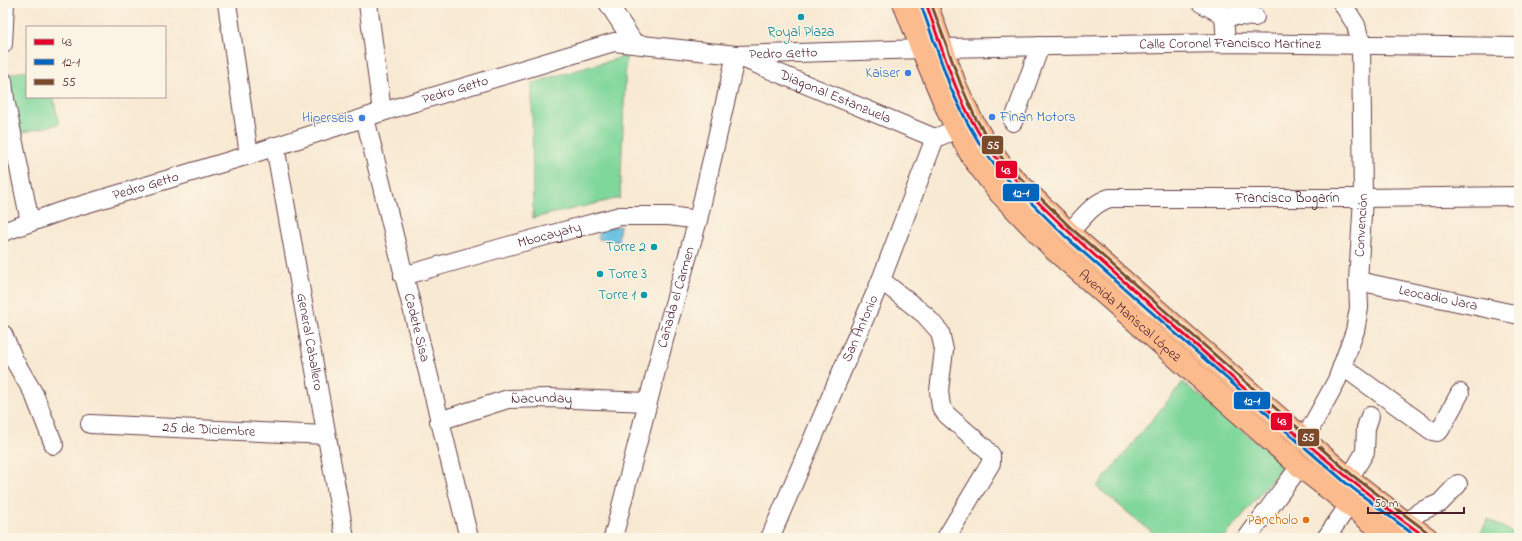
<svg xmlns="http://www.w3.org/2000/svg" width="1522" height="541" font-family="'Indie Flower',sans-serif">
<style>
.green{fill:#80d79b;stroke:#657b63}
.water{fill:#61bddf;stroke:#566e85}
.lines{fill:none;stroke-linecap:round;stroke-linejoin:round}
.minor-casing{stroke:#643d44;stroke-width:20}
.highway-casing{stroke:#643d44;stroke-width:24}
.minor{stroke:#fff;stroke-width:18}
.highway{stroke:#fbbb8d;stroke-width:22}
.bus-1-casing{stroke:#fcf5e5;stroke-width:6}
.bus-2-casing{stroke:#fcf5e5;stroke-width:6}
.bus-3-casing{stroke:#fcf5e5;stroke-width:6}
.bus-1{stroke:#e4002b;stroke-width:3}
.bus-2{stroke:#0065bd;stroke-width:3}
.bus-3{stroke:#7a4b2a;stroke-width:3}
.culture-dot{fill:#0f9aa8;stroke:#fcf5e5;stroke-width:1.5}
.shop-dot{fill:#3f7fe0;stroke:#fcf5e5;stroke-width:1.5}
.food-dot{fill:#e8710a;stroke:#fcf5e5;stroke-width:1.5}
.labels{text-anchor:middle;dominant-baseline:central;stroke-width:3;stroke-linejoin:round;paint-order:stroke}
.culture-label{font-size:14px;fill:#0d838f;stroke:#fcf5e5;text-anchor:end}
.street-label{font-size:14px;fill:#4a1f2b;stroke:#fcf5e5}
.shop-label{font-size:14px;fill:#366cbe;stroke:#fcf5e5;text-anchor:end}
.food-label{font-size:14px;fill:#c56008;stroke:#fcf5e5;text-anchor:end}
.line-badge{stroke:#fcf5e5;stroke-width:1.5}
.badge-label{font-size:11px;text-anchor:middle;font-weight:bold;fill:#fff}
</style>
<rect width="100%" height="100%" fill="#fcf5e5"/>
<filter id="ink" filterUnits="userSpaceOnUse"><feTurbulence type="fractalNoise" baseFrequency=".025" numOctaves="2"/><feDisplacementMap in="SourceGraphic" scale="8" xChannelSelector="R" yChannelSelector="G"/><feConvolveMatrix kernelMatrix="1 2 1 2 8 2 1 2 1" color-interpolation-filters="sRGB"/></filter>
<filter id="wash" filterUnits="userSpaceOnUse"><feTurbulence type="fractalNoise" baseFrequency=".012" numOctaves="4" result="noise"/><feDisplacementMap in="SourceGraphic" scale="16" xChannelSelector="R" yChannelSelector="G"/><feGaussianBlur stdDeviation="0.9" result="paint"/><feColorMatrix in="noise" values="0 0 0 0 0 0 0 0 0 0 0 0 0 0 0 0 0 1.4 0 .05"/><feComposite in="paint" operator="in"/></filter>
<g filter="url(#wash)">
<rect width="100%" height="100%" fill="#f8e9d3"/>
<g class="green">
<path d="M626,56l-6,142 -87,20 -1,-135z"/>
<path d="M27,70v27h26l6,27 -39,9 -13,-58z"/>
<path d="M1183,382l101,83 -60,73h-65l-62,-51z"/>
<path d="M1488,519l31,17v2h-41z"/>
</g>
<path class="water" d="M620,226l-2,16 -20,-3 1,-10z"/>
</g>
<g filter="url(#ink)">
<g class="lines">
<g class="minor-casing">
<g id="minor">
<path d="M227,3l22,152"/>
<path d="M368,3l14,109"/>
<path d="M608,3l26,40"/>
<path d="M1201,3l23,12"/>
<path d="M1226,43l-2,-28 31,2"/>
<path d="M3,44l2,-41"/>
<path id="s1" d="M942,48l284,-5 293,4"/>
<path id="s2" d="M742,58l193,80"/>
<path d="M3,81l2,18 25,123"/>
<path id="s3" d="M365,118l104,420"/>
<path d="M1013,122l27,-76"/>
<path id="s4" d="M275,146l70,392"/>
<path id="s5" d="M3,232l59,-21 187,-56 133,-43 232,-70 122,13 186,-6"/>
<path id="s6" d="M1069,233c12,-13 23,-30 41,-35h253l156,-2"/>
<path id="s7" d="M403,276l105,-30 112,-30h49l29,4"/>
<path d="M881,280l44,35 15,17 4,18 -5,41 2,16 6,8 37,32 7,8v8l-45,75"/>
<path id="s8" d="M1358,281l161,34"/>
<path d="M3,334l11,26 20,34 20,51"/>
<path d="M1342,366l90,65 5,1 3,-2 20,-37"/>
<path id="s9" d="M439,421l69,-22 40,-1 99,4"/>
<path id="s10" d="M90,424l236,11"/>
<path id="s11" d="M1304,440l33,-60 18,-49 4,-23 -1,-27 5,-83 -2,-153 -5,-20 -14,-22"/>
<path d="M1349,479l16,-27 1,-24 4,-12"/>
<path d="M1407,524l12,-12 21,-9 18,-19"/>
<path id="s12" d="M613,538l53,-206 32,-112 38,-165"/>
<path id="s13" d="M770,538l111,-258 54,-142 23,-9"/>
<path d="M1247,538l53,-72"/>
<path d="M1326,538l18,-26 4,-9"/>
</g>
</g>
<g class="highway-casing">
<g id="highway">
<path id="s14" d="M904,3l18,46 27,64 24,45 27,35 54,56 246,217 92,72"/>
<path d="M926,3l30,84 15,32 14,24 18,25 66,65 235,207 45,39 58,45 20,14"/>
</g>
</g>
<use href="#minor" class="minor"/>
<use href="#highway" class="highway"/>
<g class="bus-1-casing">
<path id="bus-1" d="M926,3c17,48 31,99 60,141 16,23 35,42 55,61 38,38 79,73 119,108 87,77 172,158 267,225"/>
</g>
<g class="bus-2-casing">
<path id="bus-2" d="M921,5l30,84 16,33 14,24 18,25 67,66 235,207 45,39 72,55"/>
</g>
<g class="bus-3-casing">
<path id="bus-3" d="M931,3l30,82 14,32 14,23 18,25 65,64 235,207 45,39 78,59"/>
</g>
<use href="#bus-1" class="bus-1"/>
<use href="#bus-2" class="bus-2"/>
<use href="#bus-3" class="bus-3"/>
</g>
</g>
<g class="culture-dot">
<circle cx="801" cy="17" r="4"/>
<circle cx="654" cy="247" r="4"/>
<circle cx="600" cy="274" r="4"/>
<circle cx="644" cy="295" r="4"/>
</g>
<g class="shop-dot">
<circle cx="908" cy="73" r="4"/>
<circle cx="992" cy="117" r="4"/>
<circle cx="362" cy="118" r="4"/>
</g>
<circle class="food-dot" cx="1306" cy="520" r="4"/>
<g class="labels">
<g class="culture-label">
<text x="801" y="32" text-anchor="middle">Royal Plaza</text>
<text x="646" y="247">Torre 2</text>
<text x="608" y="274" text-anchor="start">Torre 3</text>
<text x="636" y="295">Torre 1</text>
</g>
<g class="street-label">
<text stroke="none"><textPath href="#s1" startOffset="288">Calle Coronel Francisco Martínez</textPath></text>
<text stroke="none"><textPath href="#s5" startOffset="810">Pedro Getto</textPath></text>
<text stroke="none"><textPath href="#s5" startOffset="474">Pedro Getto</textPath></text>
<text stroke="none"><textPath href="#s2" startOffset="101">Diagonal Estanzuela</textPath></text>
<text stroke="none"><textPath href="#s5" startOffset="150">Pedro Getto</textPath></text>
<text stroke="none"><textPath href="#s6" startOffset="232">Francisco Bogarín</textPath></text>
<text stroke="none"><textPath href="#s11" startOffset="227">Convención</textPath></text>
<text stroke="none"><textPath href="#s7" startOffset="152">Mbocayaty</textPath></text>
<text stroke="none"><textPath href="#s12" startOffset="249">Cañada el Carmen</textPath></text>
<text stroke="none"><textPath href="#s8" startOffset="82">Leocadio Jara</textPath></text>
<text stroke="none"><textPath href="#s14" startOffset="393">Avenida Mariscal López</textPath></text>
<text stroke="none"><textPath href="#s3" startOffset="216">Cadete Sisa</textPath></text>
<text stroke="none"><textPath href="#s13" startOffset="228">San Antonio</textPath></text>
<text stroke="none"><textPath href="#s4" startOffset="199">General Caballero</textPath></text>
<text stroke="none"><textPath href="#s9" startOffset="106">Ñacunday</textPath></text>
<text stroke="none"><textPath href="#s10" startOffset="119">25 de Diciembre</textPath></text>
</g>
<g class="shop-label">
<text x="900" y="73">Kaiser</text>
<text x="1000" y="117" text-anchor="start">Finan Motors</text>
<text x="354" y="118">Hiperseis</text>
</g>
<g class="food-label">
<text x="1298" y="520">Pancholo</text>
</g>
</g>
<g class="line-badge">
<rect x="981" y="135" width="23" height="20" rx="4" fill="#7a4b2a"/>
<rect x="995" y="160" width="23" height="19" rx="4" fill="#e4002b"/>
<rect x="1002" y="183" width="38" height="19" rx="4" fill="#0065bd"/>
<rect x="1233" y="391" width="38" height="19" rx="4" fill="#0065bd"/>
<rect x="1270" y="412" width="23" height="19" rx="4" fill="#e4002b"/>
<rect x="1297" y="428" width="23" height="19" rx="4" fill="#7a4b2a"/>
</g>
<g class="badge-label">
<text x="993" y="149">55</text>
<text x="1006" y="174">43</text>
<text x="1021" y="197">12-1</text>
<text x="1252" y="405">12-1</text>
<text x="1282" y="425">43</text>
<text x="1308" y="441">55</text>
</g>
<rect width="1522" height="541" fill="none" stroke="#fcf5e5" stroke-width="16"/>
<rect x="26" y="26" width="140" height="72" fill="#fcf5e5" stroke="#b59f9b"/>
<rect x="34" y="39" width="20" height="6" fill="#e4002b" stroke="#b59f9b"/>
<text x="62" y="46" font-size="12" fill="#4a1f2b">43</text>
<rect x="34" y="59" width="20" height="6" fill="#0065bd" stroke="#b59f9b"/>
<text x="62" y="66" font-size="12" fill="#4a1f2b">12-1</text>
<rect x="34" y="79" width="20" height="6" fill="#7a4b2a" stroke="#b59f9b"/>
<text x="62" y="86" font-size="12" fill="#4a1f2b">55</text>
<path d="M1368 507v6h96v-6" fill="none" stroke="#4a1f2b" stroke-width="2"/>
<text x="1374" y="507" font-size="12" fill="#4a1f2b" stroke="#fcf5e5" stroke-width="3" paint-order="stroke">50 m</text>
</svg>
